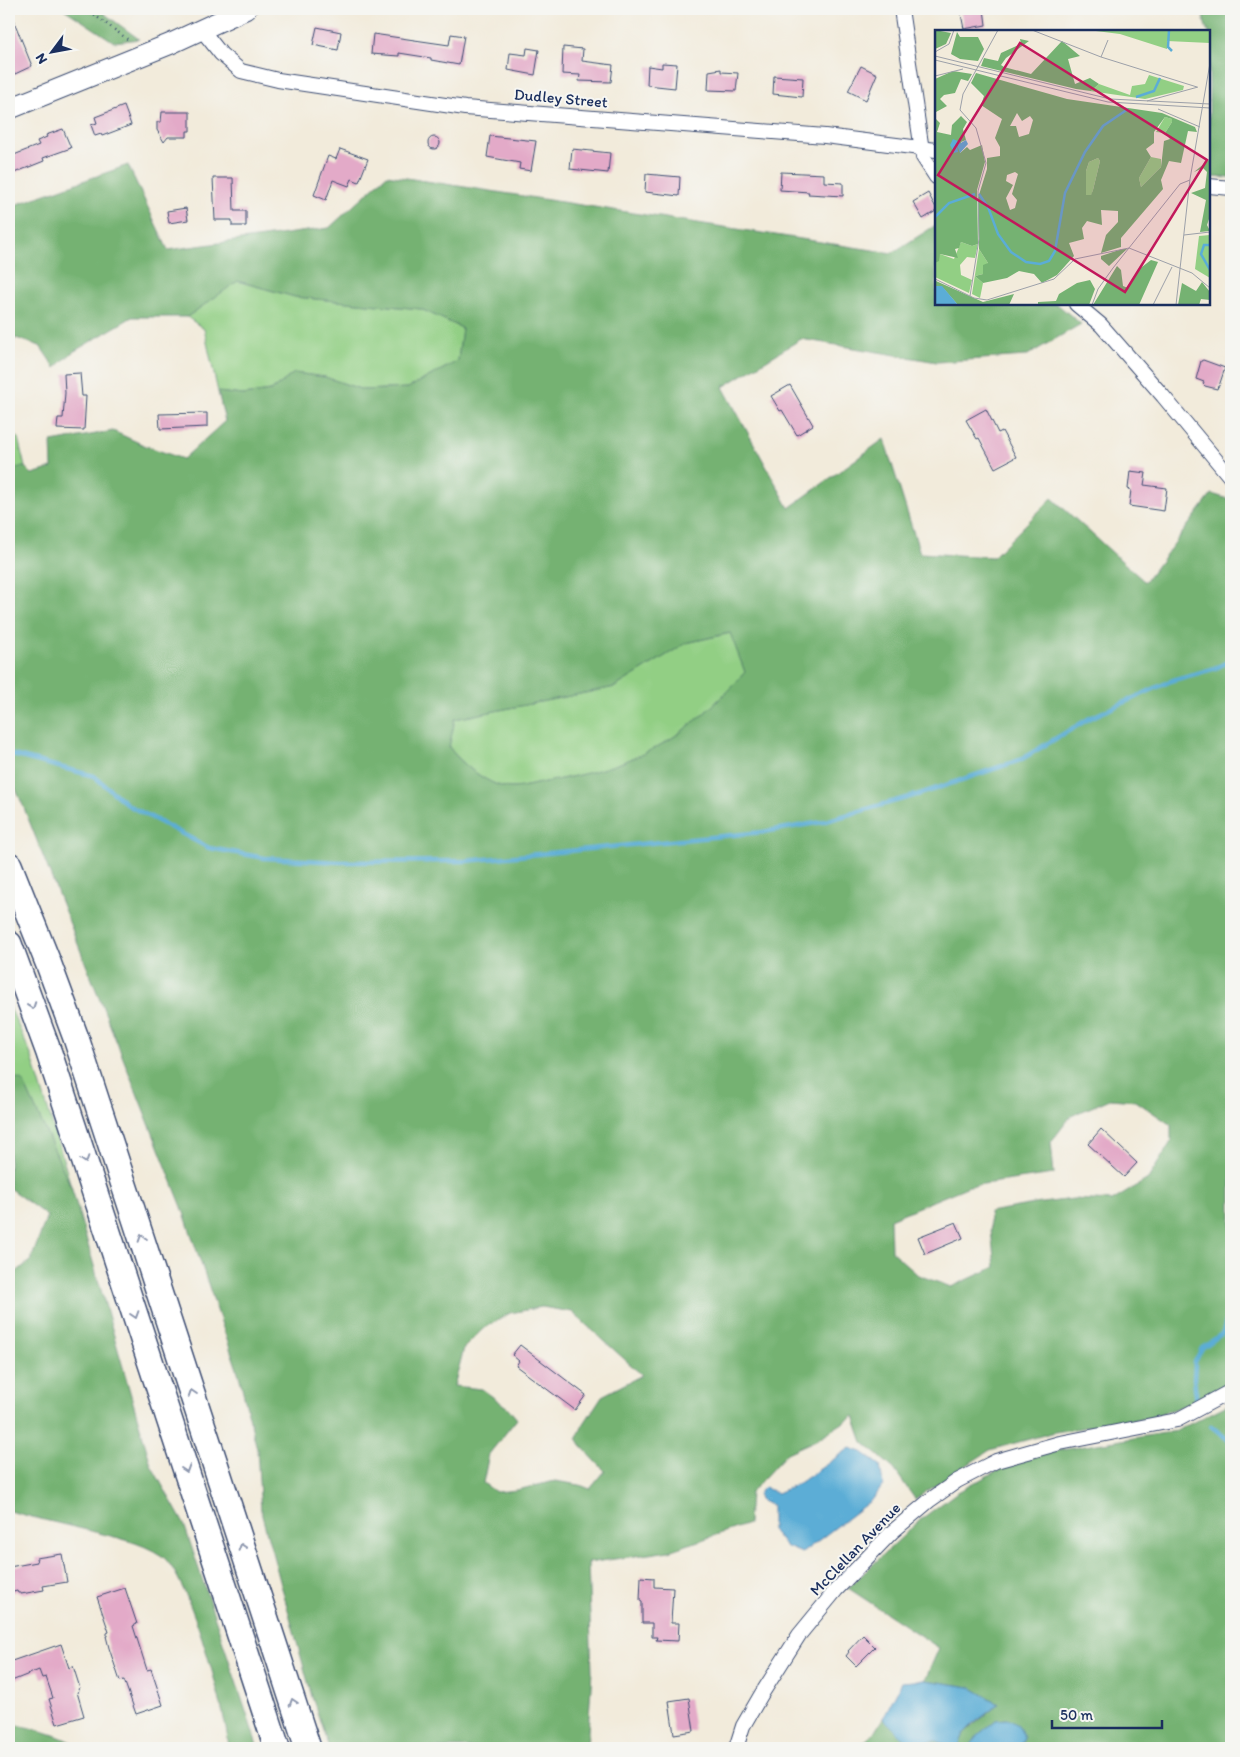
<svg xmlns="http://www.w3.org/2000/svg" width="1240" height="1757" font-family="Itim,sans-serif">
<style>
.green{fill:#92cf84;stroke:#567f71}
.forest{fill:#75b272;stroke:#487068;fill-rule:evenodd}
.water{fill:#5badd6;stroke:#3b6e9a}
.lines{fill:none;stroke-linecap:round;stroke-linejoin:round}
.stream{stroke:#5badd6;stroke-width:4.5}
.building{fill:#e3aac8}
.minor-casing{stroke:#3b4b71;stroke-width:16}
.secondary-casing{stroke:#3b4b71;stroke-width:22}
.motorway-casing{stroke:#3b4b71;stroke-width:28}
.path{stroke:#3b4b71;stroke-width:2.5;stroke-dasharray:1 4;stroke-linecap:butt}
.minor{stroke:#fff;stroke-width:14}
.secondary{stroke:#fff;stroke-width:20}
.motorway{stroke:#fff;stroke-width:25}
.oneway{stroke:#8d97ae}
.labels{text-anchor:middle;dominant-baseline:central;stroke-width:4;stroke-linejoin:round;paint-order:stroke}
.street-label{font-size:16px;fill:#1b2f5e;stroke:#f6f6f2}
.inset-river{fill:none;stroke:#5badd6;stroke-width:2.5}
.inset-road{fill:none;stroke:#9ca0a9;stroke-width:1}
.view{fill:#c2185b;fill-opacity:0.15;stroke:#c2185b;stroke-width:2.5}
.inset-edge{fill:none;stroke:#1b2f5e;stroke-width:2.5}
</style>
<rect width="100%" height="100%" fill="#f6f6f2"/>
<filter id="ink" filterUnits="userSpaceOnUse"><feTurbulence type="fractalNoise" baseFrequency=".02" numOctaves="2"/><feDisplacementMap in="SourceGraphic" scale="10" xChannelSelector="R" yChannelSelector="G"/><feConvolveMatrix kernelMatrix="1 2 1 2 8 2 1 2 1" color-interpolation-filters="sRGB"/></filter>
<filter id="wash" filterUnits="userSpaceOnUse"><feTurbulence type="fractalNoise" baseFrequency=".0096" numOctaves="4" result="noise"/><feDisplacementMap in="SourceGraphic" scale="20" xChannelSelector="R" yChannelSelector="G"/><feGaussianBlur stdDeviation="1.12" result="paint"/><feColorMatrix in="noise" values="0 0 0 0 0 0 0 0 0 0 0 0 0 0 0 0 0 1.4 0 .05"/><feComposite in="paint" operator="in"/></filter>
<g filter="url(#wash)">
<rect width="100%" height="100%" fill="#f2ebdb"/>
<g class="green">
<path d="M237,281l58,16 126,12 41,19 -4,33 -50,27 -45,2 -38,-13 -31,-4 -23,18 -28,4 -25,-3 -14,-63 -17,-12z"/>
<path d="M9,432l9,6 7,29 -16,1z"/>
<path d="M731,633l14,39c-20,23 -42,44 -67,62 -38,27 -87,40 -133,48 -10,2 -23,6 -34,6 -21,-1 -50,-24 -62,-41l6,-28 160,-32 71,-44z"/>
<path d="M9,1005l23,52 40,132 -49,-108 -14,-5z"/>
</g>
<g class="forest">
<path d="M64,9h34l41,30 -25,3z"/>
<path d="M1201,9h30v169l-22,-1v-146h-2z"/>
<path d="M128,165l40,85 161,-22 58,-53 505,78 44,-28v79h121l24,20 -55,32 -89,6 -136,-23 -78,48 66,121 95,-69 36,114 73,4 59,-59 93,84 67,-88 19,6v881l-5,5 -41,19 -35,13 -95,14 -65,18 -75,49 -21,-30 -31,-27 -9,-26 -38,24 -29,13 -37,40 -2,31 -79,27 -81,12 4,108 -5,77h-258l-17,-51 -51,-185 -4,-63 -18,-74 -57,-168 -158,-399 -15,-35v-305l16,-1 7,7 20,-6 -1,-26 62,-11 33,15 37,13 42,-38 -7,-29 25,3 28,-4 23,-18 31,4 38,13 45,-2 50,-27 4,-33 -41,-19 -126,-12 -57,-16 -51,36h-55l-59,35 -18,16 -15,-22 -24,-8 -7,9v-140zM730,633l15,39c-20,23 -42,44 -67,62 -39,27 -87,40 -133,48 -10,2 -23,6 -34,6 -21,-1 -50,-24 -62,-41l6,-28 160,-32 71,-44zM1110,1099l26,2 35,24v17l-23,37 -36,22 -39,-2 -39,5 -45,8 6,55 -44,20 -33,-12 -27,-24 -1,-32 79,-33 85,-12 -3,-32 20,-26zM542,1307l30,5 70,63 -40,21 -19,29 -6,13 6,10 22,23 -15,18 -10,-4 -25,-4 -38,9 -21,2 -13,-9 6,-29 28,-35 -9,-11 -26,-19 -28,-3 10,-38 19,-19 27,-16z"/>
<path d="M9,1076l14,5 49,108 79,276 33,59 74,224h-29c-3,-36 -40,-172 -67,-192 -22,-15 -50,-19 -75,-26 -26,-6 -52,-12 -78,-19v-233l22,-18 16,-44 -38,-28z"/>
<path d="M1231,1403v345h-210l3,-11 -16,-18 -12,1 -18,15 -9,13h-11l6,-15 35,-29 -29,-17 -45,-7 14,-32 -91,-60 72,-68 36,-27 40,-22 47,-18 133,-22z"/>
<path d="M883,1718l23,23 13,4c14,-7 20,-5 33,3h-95l17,-15z"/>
<path d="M9,1723c26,6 50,11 73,25h-73z"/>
</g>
<g class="water">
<path d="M850,1448l12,4 18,13 3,20 -9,13 -72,55 -17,-7 -13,-16v-25l-11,-4 -3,-7 6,-7 13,6 24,-11z"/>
<path d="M925,1680l45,7 29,17 -26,20 -9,9 -6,15c-18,0 -16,-14 -39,-3l-13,-4 -23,-23 19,-36z"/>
<path d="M1008,1719l10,6 6,12 -3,11h-52l9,-13 18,-15z"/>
</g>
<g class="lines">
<g class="stream">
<path d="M9,754l85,22 34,29 81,43 56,10 75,4 126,-1 297,-29 59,-10 98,-28 100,-34 70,-42 83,-38 43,-12 15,-8"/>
<path d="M1197,1403l-3,-24 1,-17 7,-14 21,-15 8,-29"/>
<path d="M1211,1426l20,16"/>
</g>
</g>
<g id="blocks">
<g class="building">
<path d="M9,9l23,57 -17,8 -6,-3z"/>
<path d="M960,9h24l2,16 -22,4z"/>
<path d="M317,27l24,5 -3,18 -25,-5z"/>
<path d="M373,34l76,11 2,-11 13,2 -5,29 -28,-5v-2l-32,-5v3l-28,-2z"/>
<path d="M563,47l20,2 -1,12 31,4 -2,17 -32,-1 1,-6 -18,-1z"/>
<path d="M527,48l12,2 -4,25 -27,-5 2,-17 16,2z"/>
<path d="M662,63l15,1 -2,24 -28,-3 1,-19 14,2z"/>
<path d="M861,66l16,8 -11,26 -18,-9z"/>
<path d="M721,69v3l17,1 -2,18 -28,-1 1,-19z"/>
<path d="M774,76l29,2 -1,19 -29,-3z"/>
<path d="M124,106l7,19 -29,11 -1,-2 -6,2 -4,-11 6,-2 -2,-6z"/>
<path d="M162,112h28v19h-3v6h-19l-4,5 -7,-12v-8h4z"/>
<path d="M63,129l8,19 -28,10 1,3 -30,12 -1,-3 -4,1v-14l30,-12 -2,-4 10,-4 -1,-2z"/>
<path d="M490,136l46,5 -5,30 -12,-2 1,-6 -33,-6z"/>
<circle cx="434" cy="143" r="6"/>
<path d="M340,149l28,10 -9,23 -7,-3 -3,7 -16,-6 -7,20 -12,-5 14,-39 8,3z"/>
<path d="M572,149l38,4 -2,20 -38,-4z"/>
<path d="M781,172l43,2v8l19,1v13l-35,-2 1,-2 -29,-2z"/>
<path d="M646,174l34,3 -1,19 -34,-4z"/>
<path d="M213,178h20l1,33h12v15h-14v-6h-17z"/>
<path d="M928,193l8,15v3l-13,8 -10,-17z"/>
<path d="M186,208l2,12 -19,3 -2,-12z"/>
<path d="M1203,360l22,8 -6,18h-1l-1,3 -12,-3 -2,-2 1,-2 -8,-3 5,-18z"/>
<path d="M80,373l2,23h4l-2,34 -27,-1 1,-11h5l2,-25 -1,-19z"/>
<path d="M790,385l23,40 -16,10 -15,-25 -2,1 -9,-15z"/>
<path d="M986,409l12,24 4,-2 14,26 -21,11 -16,-30 -2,1 -11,-19z"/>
<path d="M207,413v14l-47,2 -1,-15z"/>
<path d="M1130,471l16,2 -2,12 23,3 -3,23 -35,-5 2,-16 -3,-1z"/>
<path d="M1101,1129l36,34 -13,14 -36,-33z"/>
<path d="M956,1222l7,16 -38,16 -7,-17z"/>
<path d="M520,1345l66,50 -11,15 -59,-44 3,-5 -7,-6z"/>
<path d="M62,1554l5,28 -24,4 1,4 -23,4v-1h-3l-1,-2 -8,2v-26l28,-5 -1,-4z"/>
<path d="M641,1577l13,1v9l19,1 -2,35h8l-1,18 -22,-1 1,-3h-5v-14h-10v-21l-2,-1z"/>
<path d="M125,1588l12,36 -4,2 14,44 4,-1 12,36 -27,9 -12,-34 -4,1 -11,-33 -3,-12h1v-3l2,-1 -12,-35z"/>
<path d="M863,1635l12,12 -19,19 -10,-10 3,-4 -1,-1z"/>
<path d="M61,1644l8,24 4,-2 7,22 -2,1 1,2 -2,1 7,24 -27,8 -8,-25 4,-1 -7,-21 -4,1 -3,-8 -30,12v-20z"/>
<path d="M689,1698l5,33 -20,3 -5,-33z"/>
</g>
</g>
</g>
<g filter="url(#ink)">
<use href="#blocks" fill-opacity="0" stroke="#3b4b71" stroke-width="1"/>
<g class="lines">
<g class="minor-casing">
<g id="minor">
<path d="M901,9l22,148 13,20"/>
<path d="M202,30l19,24 20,17 37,9 187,28 360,28 111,14"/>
<path d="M1209,186l22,2"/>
<path d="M1076,304l25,21 62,71 68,82"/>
<path d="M736,1748l7,-22 18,-31 38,-60 37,-45 56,-58 38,-32 27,-19 39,-20 64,-18 117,-23 54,-29"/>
</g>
</g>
<g class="secondary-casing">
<path id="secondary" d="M9,109l161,-65 76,-35"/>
</g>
<g class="motorway-casing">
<g id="motorway">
<path d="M9,865l40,100 27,73 232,710"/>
<path d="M9,944l40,109 30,91 198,604"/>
</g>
</g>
<path class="path" d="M86,9l44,32"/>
<use href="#minor" class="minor"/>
<use href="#secondary" class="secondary"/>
<use href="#motorway" class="motorway"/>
</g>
<defs><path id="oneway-chevron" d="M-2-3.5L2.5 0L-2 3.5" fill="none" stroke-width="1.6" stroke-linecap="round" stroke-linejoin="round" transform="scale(1.25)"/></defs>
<g class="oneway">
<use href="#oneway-chevron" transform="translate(32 1006) rotate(70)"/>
<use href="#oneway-chevron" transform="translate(85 1160) rotate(72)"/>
<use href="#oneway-chevron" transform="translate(142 1238) rotate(-108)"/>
<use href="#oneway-chevron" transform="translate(135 1315) rotate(72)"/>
<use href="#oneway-chevron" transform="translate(192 1393) rotate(-108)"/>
<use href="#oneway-chevron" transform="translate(186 1469) rotate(72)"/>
<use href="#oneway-chevron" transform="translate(242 1547) rotate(-108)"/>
<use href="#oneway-chevron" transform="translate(293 1702) rotate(-108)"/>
</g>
</g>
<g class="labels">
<g class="street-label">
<text transform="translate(561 98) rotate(5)">Dudley Street</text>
<text transform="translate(855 1549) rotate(-46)">McClellan Avenue</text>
</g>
</g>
<g transform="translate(935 30)">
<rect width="275" height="275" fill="#f2ebdb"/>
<path d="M275,0v13l-43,-2v8l-47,-15 -24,-3zM214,45l35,11 -1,4 -38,9 -69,-10 15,2 8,-7 31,11 2,-9 13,-2zM230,87l7,2v3l-7,11 -9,-1zM216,127l10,2v8l-20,20 -2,-9zM163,128l2,3 -7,29 -2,6 -5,-1v-24l3,-9zM275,205v43l-15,-9 4,-33zM26,212l11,4 6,-2 -3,14 -8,-1 -7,8 1,10 11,5 -3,13 -34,-16v-14l5,-9 14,5zM44,219l9,14 -5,11 -8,2 8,7 -3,15 -8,-4z" fill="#92cf84"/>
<path d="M0,0l16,3 -5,11 -11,5zM22,2l3,5h18l6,12 -6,12 -18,-2 -9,-5zM85,9l9,2 -23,17 -5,7 3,2 27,7 31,-33 18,15 -12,3 7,25 15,-6 9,6 -8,7 -15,-2 -95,-23 3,-8 14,3 3,-8 20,-9zM18,41l19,3 -4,7 -7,-2 -6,14 -11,2 -4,4 7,7 -11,6 -1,6 5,5 -3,9 14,3 1,-10 9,-9 6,6 -4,7 3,11 -5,2 -1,11 7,-6 3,3 12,-5 3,17 -8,28 1,54 -6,2 -11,-4 -2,6 -4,1 3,9 -18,-4 -1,7 -4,2v-184zM41,43l91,26 95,14 33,14 2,5 -9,-1 -7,32 -12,-2 -8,19 2,9 -42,49v9l-20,6 5,-18 12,-13v-11l-17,-1 1,15 -15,-4 -5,7 2,11 -15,4 5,13 -17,19 -15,8 -8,-9 -15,-3 -12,7 -24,5 -8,-7 8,-2v-9l5,-2 -9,-14 -1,-51 9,-29v-11l13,-2v-9l-5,-9 7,-19 -21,-14 3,-9 -13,-13zM82,83l5,8 8,-5 3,4 -4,14 -10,3 -3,-11h-6zM230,87l7,2v3l-7,11 5,6 -6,2 -3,26 -20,20 -2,-9 12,-21 -5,-8 8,-6v-11zM163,128l2,3 -7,29 -2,5h-5v-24l3,-9zM80,142l3,2 -6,20 5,6 -2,8 -5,2 -4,-12 7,-13 -7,-4 1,-6zM275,129v57l-3,9 3,6 -10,1 6,-32 -15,-7 14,-5 2,-16 -4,-4 -9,4zM187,219h5l-18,17 -8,-7v-3zM216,230l7,2 -19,43h-46l24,-39 4,4 2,16 5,2 10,-18zM155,250l5,9 -6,16h-51v-3l18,-1 3,-7 18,-11zM1,251l47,21 31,-8 -5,11h-51l-14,-16 -9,-3zM267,252l8,10v8l-9,-1 -2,6h-21l4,-22 14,8z" fill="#75b272" fill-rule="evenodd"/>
<path d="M18,109l7,3 -1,2 7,-4 2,4 -8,9 -3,-8 1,7 -4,1 -4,-8zM0,256h7l16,19h-23z" fill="#5badd6"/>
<path class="inset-river" d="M234,0l-1,17 4,4M201,67l18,-6 6,-13M44,164l9,13 10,27 13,18 15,10 14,2 9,-3 6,-10 10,-58 20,-41 18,-26 25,-17M0,187l14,-14 26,-9M275,215h-6l-3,9 9,16"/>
<path class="inset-road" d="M97,0l69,27 96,30M0,22l14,-8 5,-14M0,26l175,43 100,5M166,27l7,-17M0,30l173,42 102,6M0,46l28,-7M212,71l51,-14M223,79l42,18M249,205l26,-3M0,249l39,19 13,2 67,-21 21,-20 54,-11 63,25 18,15M35,266l9,-57 -1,-48 8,-28 -10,-35 -16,-18 3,-16 35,-64M157,275l6,-16 15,-21 67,-84 10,-4M218,275l19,-38M241,275l14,-126 20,-116"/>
<path class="view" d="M85,13l187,117 -82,132 -187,-117z"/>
<rect width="275" height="275" class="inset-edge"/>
</g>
<rect width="1240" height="1757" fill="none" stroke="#f6f6f2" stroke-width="30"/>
<g transform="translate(52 52) rotate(238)" stroke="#f6f6f2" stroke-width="4" paint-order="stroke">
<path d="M0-4L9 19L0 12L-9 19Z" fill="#1b2f5e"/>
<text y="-8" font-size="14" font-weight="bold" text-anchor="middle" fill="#1b2f5e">N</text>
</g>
<path d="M1052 1720v8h110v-8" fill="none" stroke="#1b2f5e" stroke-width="2.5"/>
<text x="1060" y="1720" font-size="15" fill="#1b2f5e" stroke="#f6f6f2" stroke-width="4" paint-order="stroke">50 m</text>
</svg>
